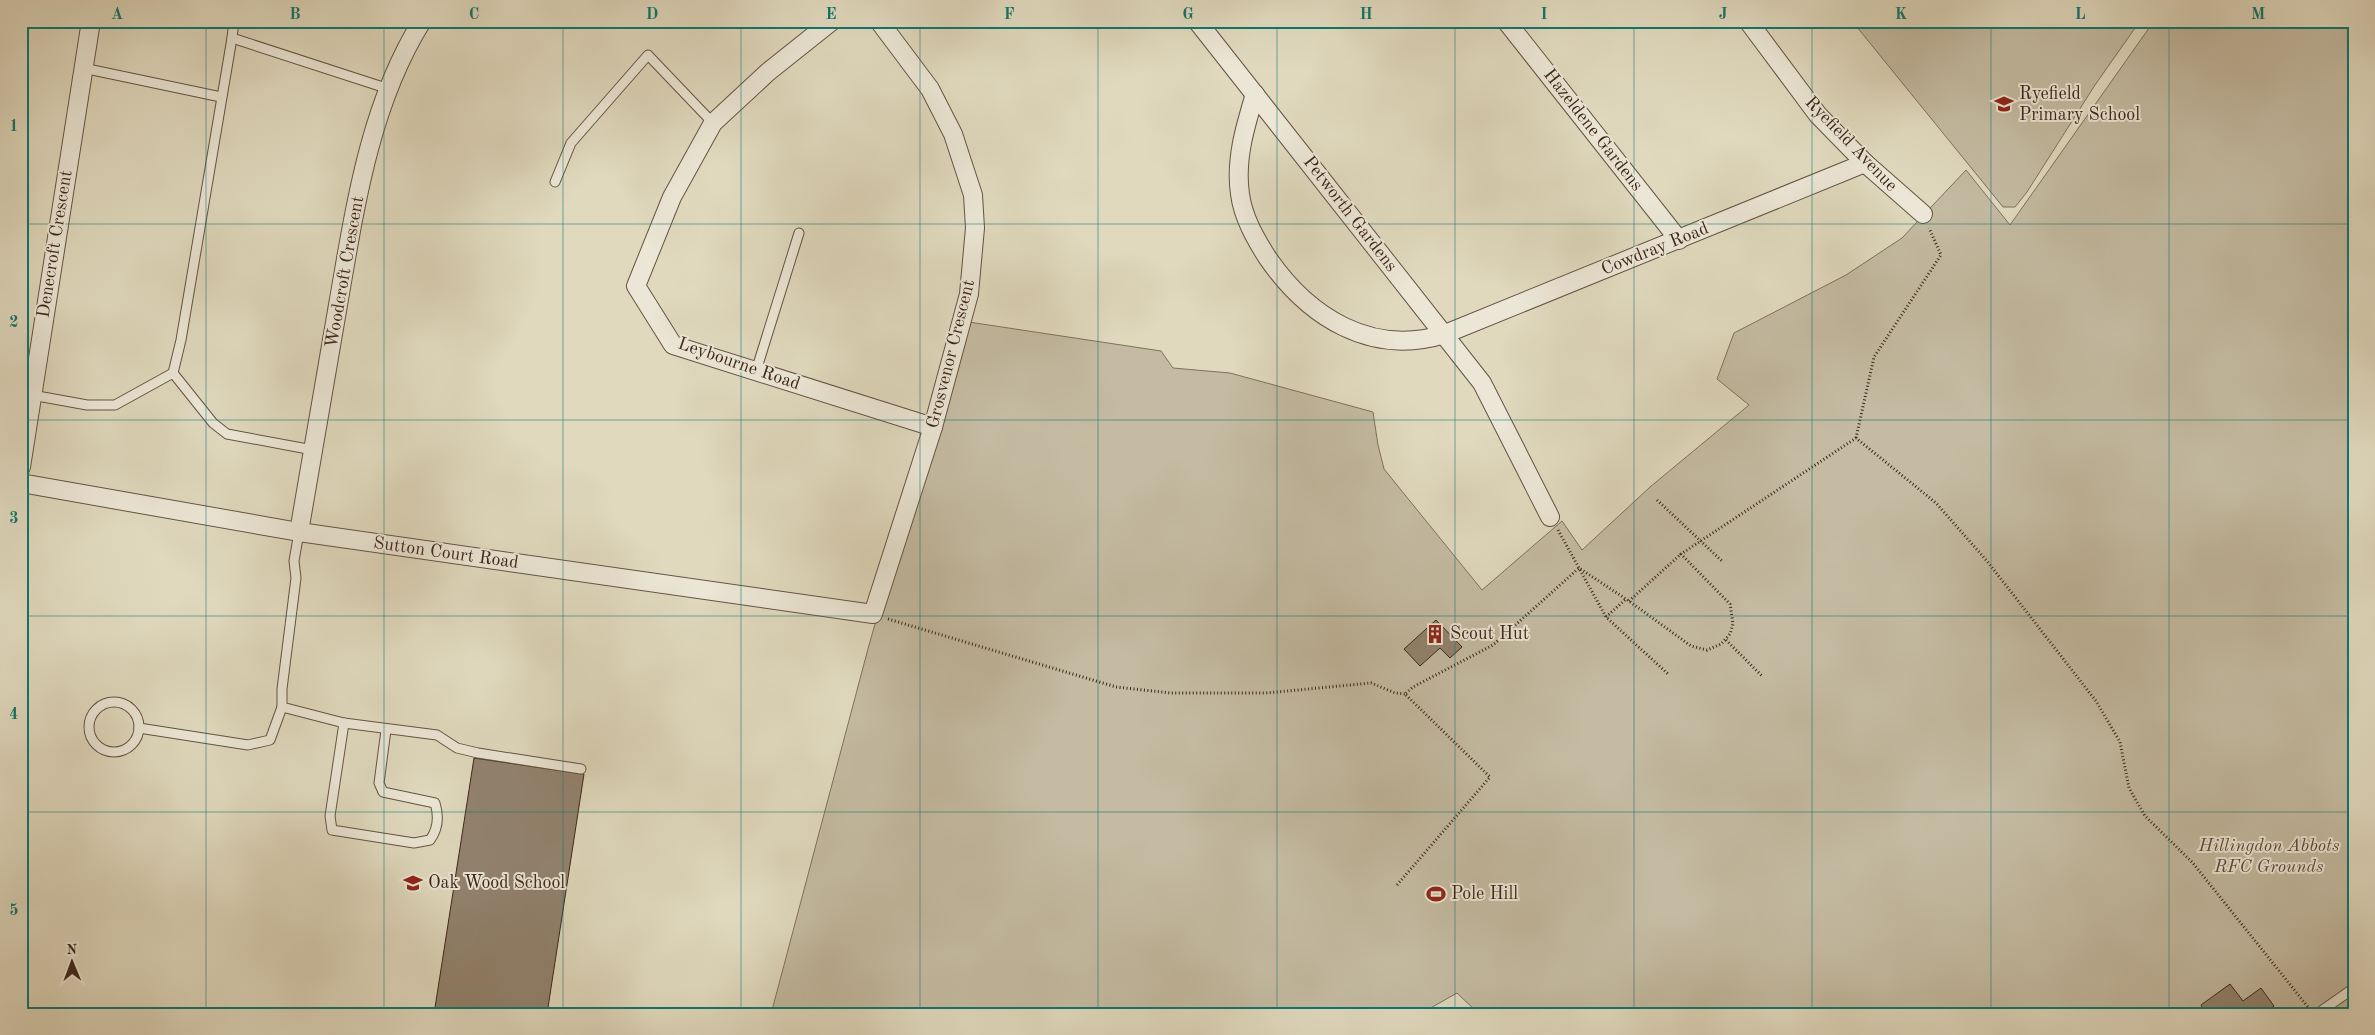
<svg xmlns="http://www.w3.org/2000/svg" width="2375" height="1035" font-family="'Old Standard TT',serif">
<style>
.green{fill:#c4bba2;stroke:#80705e}
.building{fill:#92836f;stroke:#3d261a}
.lines{fill:none;stroke-linecap:round;stroke-linejoin:round}
.lane-casing{stroke:#665343;stroke-width:11}
.street-casing{stroke:#665343;stroke-width:20}
.path{stroke:#3d261a;stroke-width:3;stroke-dasharray:1 2.5;stroke-linecap:butt}
.lane{stroke:#ebe6d5;stroke-width:9}
.street{stroke:#ebe6d5;stroke-width:18}
.grid{fill:none;stroke:#0f766e;stroke-width:1;stroke-opacity:0.55}
.labels{text-anchor:middle;dominant-baseline:central;stroke-width:4;stroke-linejoin:round;paint-order:stroke}
.poi-label{font-size:18px;fill:#3d261a;stroke:#ebe6d5;text-anchor:start}
.street-label{font-size:18px;fill:#3d261a;stroke:#ebe6d5}
.park-label{font-size:18px;font-style:italic;fill:#5f4b3c;stroke:#ebe6d5}
.neatline{fill:none;stroke:#0f766e;stroke-width:2}
.grid-label{font-size:16px;text-anchor:middle;font-weight:bold;fill:#0f766e}
</style>
<rect width="100%" height="100%" fill="#e0d9be"/>
<filter id="stains"><feTurbulence type="fractalNoise" baseFrequency=".004" numOctaves="4"/><feColorMatrix values="0 0 0 0 .2 0 0 0 0 .09 0 0 0 0 .02 0 0 0 .5 -.17"/></filter>
<radialGradient id="worn" r=".72"><stop offset=".6" stop-color="#630" stop-opacity="0"/><stop offset="1" stop-color="#630" stop-opacity=".3"/></radialGradient>
<g class="green">
<path d="M1852,21h288l-45,64 -68,107 -12,15h-12z"/>
<path d="M2154,21h200v993h-875l-22,-21 -37,21h-649l98,-369 93,-324 199,30 12,17 57,5 143,39 5,33 6,24 98,121 80,-69 20,29 68,-63 99,-82 -32,-26 17,-46 112,-58 56,-37 64,-68 44,55z"/>
</g>
<g class="building">
<path d="M1436,620l26,27 -12,11 -10,-10 -20,18 -16,-17z"/>
<path d="M474,758l110,16 -37,240h-113z"/>
<path d="M2230,984l13,17 18,-13 13,18 -11,8h-57l-5,-9z"/>
</g>
<g class="lines">
<g class="lane-casing">
<g id="lane">
<path d="M234,21l-2,17 157,51"/>
<path d="M83,68l138,29"/>
<path d="M555,182l16,-39 77,-88 65,68"/>
<path d="M756,371l43,-138"/>
<path d="M173,373l40,50 14,11 86,16"/>
<path d="M32,395l55,10h28l58,-32 8,-33 51,-302"/>
<path d="M299,532l-5,29 2,17 -14,111v18l62,16 93,12 20,13 21,5 103,16"/>
<circle cx="114" cy="727" r="25"/>
<path d="M344,723l-14,93 2,14 82,13 16,-3c8,-11 9,-24 5,-37l-52,-11 -4,-9 7,-53"/>
<path d="M139,728l109,17 22,-5 12,-33"/>
<path d="M2317,1014l37,-26"/>
</g>
</g>
<g class="street-casing">
<g id="street">
<path d="M832,21l-64,51 -55,51 -41,74 -36,89 37,59 260,82"/>
<path d="M1197,21l285,362 68,134"/>
<path d="M1506,21l173,219"/>
<path d="M1748,21l70,94 47,48 58,51"/>
<path d="M1255,94c-10,33 -20,66 -15,100 3,23 15,44 27,63 41,60 104,100 178,77l420,-171"/>
<path d="M21,467l70,-446"/>
<path d="M21,483l278,49 574,82 60,-187 36,-133 6,-66 -2,-33 -20,-61 -23,-45 -51,-68"/>
<path d="M299,532c13,-75 26,-151 39,-227 17,-97 31,-199 84,-284"/>
</g>
</g>
<g class="path">
<path d="M1856,438l18,-81 67,-102 -12,-27"/>
<path d="M1657,500l66,62"/>
<path d="M1558,530l48,87 62,57"/>
<path d="M1629,601l52,-47"/>
<path d="M1606,617l20,-18"/>
<path d="M888,619l228,68 55,6h95l105,-10 24,10 10,1"/>
<path d="M1726,640l36,36"/>
<path d="M1397,885l93,-108 -85,-83 8,-7 80,-42 86,-77 50,33 62,45 16,4 14,-6 9,-10 3,-10 -3,-20 -49,-50 175,-116 80,65 51,58 109,140 24,41 9,46 16,28 47,46 116,145"/>
</g>
<use href="#lane" class="lane"/>
<use href="#street" class="street"/>
</g>
<path class="grid" d="M206,21v993M384,21v993M563,21v993M741,21v993M920,21v993M1098,21v993M1277,21v993M1455,21v993M1634,21v993M1812,21v993M1991,21v993M2169,21v993M21,224h2333M21,420h2333M21,616h2333M21,812h2333"/>
<defs>
<g id="school-bare" transform="scale(1.5)"><path d="M0-5L7-2L0 1L-7-2ZM-4 1L0 2.5L4 1V4Q0 6-4 4Z" fill="#8f2418" stroke="#ebe6d5" stroke-width="2.5" paint-order="stroke"/></g>
<g id="building-bare" transform="scale(1.5)"><path d="M-4-6H4V6H1V3H-1V6H-4ZM-2.5-4.3h1.7v1.8h-1.7ZM.8-4.3h1.7v1.8H.8ZM-2.5-1h1.7V.8h-1.7ZM.8-1h1.7V.8H.8Z" fill="#8f2418" stroke="#ebe6d5" stroke-width="2.5" paint-order="stroke"/></g>
<g id="stadium-bare" transform="scale(1.5)"><path d="M0-5a6.5 5 0 1 0 0 10a6.5 5 0 1 0 0-10ZM-3.5-1.8h7v3.6h-7Z" fill="#8f2418" stroke="#ebe6d5" stroke-width="2.5" paint-order="stroke"/></g>
</defs>
<g fill-rule="evenodd">
<use href="#school-bare" x="2004" y="104"/>
<use href="#building-bare" x="1435" y="634"/>
<use href="#school-bare" x="413" y="883"/>
<use href="#stadium-bare" x="1436" y="894"/>
</g>
<g class="labels">
<g class="poi-label">
<text x="2019" y="94">Ryefield<tspan x="2019" dy="21">Primary School</tspan></text>
<text x="1450" y="634">Scout Hut</text>
<text x="428" y="883">Oak Wood School</text>
<text x="1451" y="894">Pole Hill</text>
</g>
<g class="street-label">
<text transform="translate(1593 130) rotate(52)">Hazeldene Gardens</text>
<text transform="translate(1851 144) rotate(46)">Ryefield Avenue</text>
<text transform="translate(1350 214) rotate(52)">Petworth Gardens</text>
<text transform="translate(55 244) rotate(-81)">Denecroft Crescent</text>
<text transform="translate(1655 249) rotate(-22)">Cowdray Road</text>
<text transform="translate(345 272) rotate(-80)">Woodcroft Crescent</text>
<text transform="translate(951 354) rotate(-76)">Grosvenor Crescent</text>
<text transform="translate(739 364) rotate(19)">Leybourne Road</text>
<text transform="translate(446 553) rotate(8)">Sutton Court Road</text>
</g>
<g class="park-label">
<text x="2269" y="846">Hillingdon Abbots<tspan x="2269" dy="21">RFC Grounds</tspan></text>
</g>
</g>
<rect width="2375" height="1035" fill="none" stroke="#e0d9be" stroke-width="55"/>
<g transform="translate(72 962) rotate(359)" stroke="#ebe6d5" stroke-width="4" paint-order="stroke">
<path d="M0-4L9 19L0 12L-9 19Z" fill="#3d261a"/>
<text y="-8" font-size="14" font-weight="bold" text-anchor="middle" fill="#3d261a">N</text>
</g>
<rect x="28" y="28" width="2320" height="980" class="neatline"/>
<g class="grid-label">
<text x="117" y="19">A</text>
<text x="295" y="19">B</text>
<text x="474" y="19">C</text>
<text x="652" y="19">D</text>
<text x="831" y="19">E</text>
<text x="1009" y="19">F</text>
<text x="1188" y="19">G</text>
<text x="1366" y="19">H</text>
<text x="1544" y="19">I</text>
<text x="1723" y="19">J</text>
<text x="1901" y="19">K</text>
<text x="2080" y="19">L</text>
<text x="2258" y="19">M</text>
<text x="14" y="131">1</text>
<text x="14" y="327">2</text>
<text x="14" y="523">3</text>
<text x="14" y="719">4</text>
<text x="14" y="915">5</text>
</g>
<rect width="100%" height="100%" filter="url(#stains)"/>
<rect width="100%" height="100%" fill="url(#worn)"/>
</svg>
